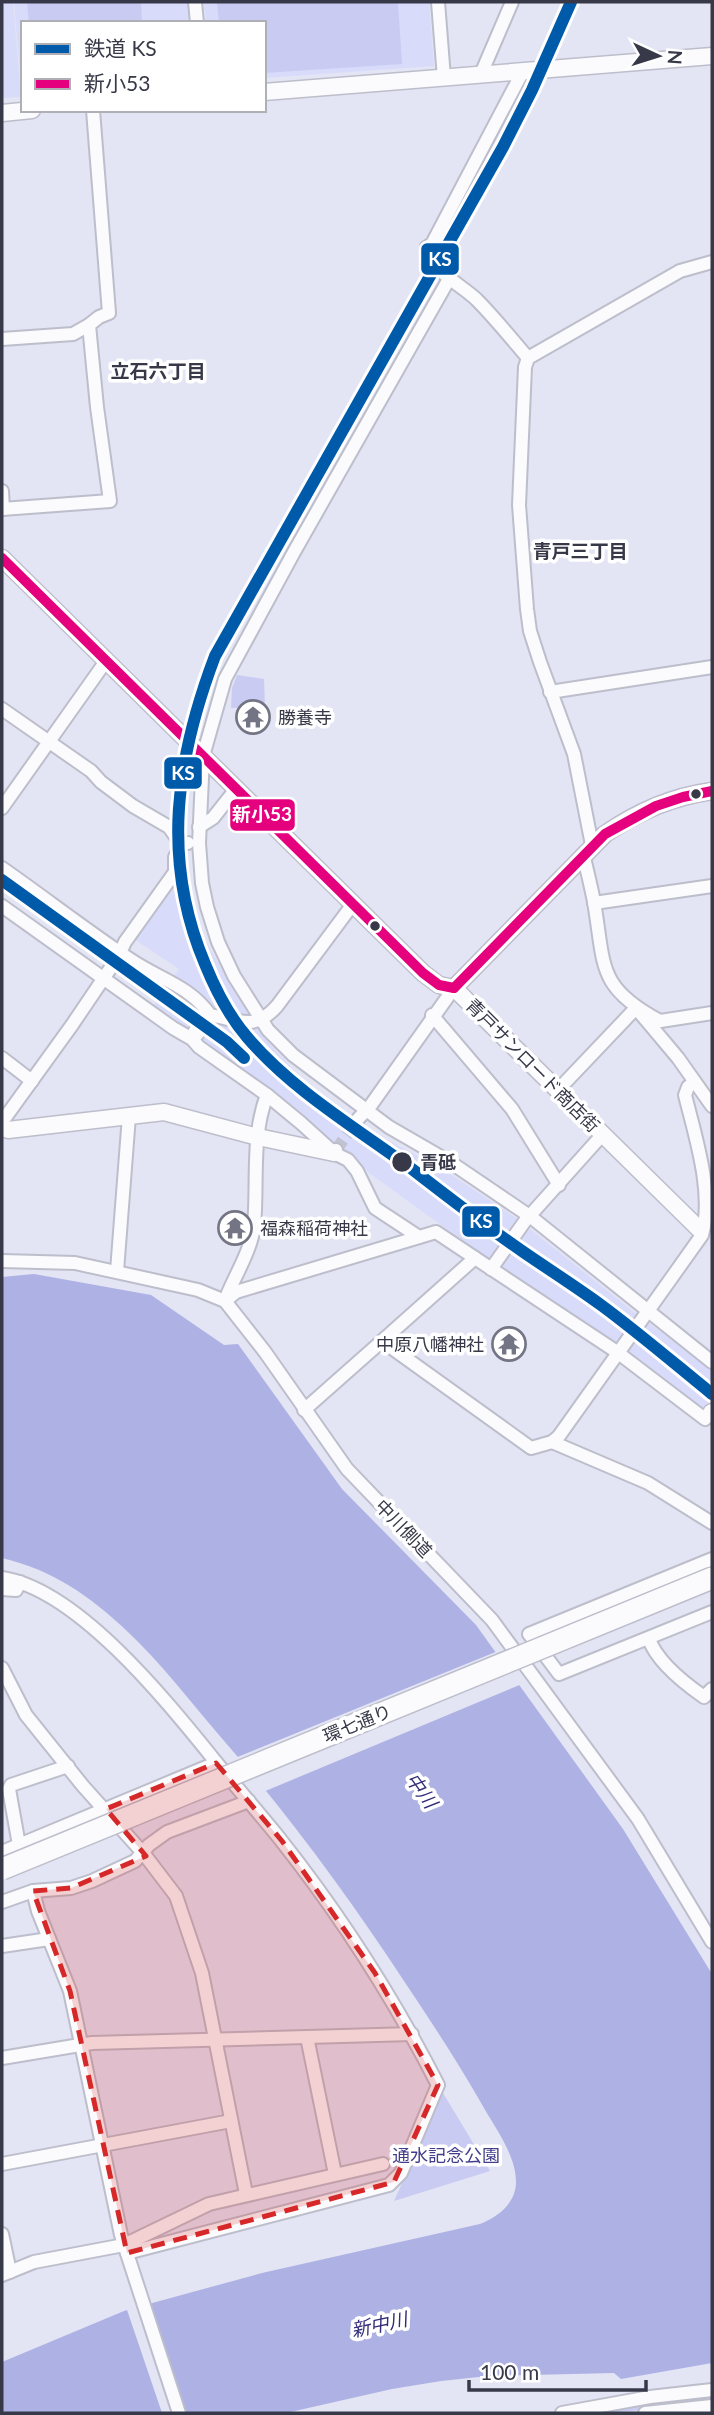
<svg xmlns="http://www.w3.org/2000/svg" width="714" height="2415" font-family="Lato,'Noto Sans JP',sans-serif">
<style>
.built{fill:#d9dbfa}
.green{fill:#c9cbf2}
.water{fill:#aeb1e3}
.pier{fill:#e3e4f4}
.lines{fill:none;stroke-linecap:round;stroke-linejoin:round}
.minor-tunnel{stroke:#c1c2d2;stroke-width:12;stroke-dasharray:12 6;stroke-linecap:butt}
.minor-casing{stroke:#bdbecb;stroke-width:16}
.tertiary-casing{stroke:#bdbecb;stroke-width:19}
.minor{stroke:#fbfbfd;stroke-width:12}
.tertiary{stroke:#fbfbfd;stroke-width:16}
.primary-bridge-casing{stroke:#bdbecb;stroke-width:24;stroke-linecap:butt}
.primary-bridge{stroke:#fbfbfd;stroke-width:21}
.bus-1-casing{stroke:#fff;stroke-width:16}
.bus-1{stroke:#e5007d;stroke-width:10}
.rail-1-casing{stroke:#fff;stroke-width:18}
.rail-1{stroke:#005aaa;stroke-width:12}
.marked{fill:#d62828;fill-opacity:0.2;stroke:#d62828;stroke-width:5;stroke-dasharray:14 9;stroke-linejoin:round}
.bus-dot{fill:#383948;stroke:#fff;stroke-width:2.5}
.labels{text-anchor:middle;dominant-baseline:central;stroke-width:7;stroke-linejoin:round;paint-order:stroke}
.poi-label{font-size:18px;fill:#383948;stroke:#fff;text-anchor:start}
.street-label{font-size:18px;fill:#383948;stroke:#fff}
.stop-label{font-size:18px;font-weight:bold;fill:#383948;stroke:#fff;text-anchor:start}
.park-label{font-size:18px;fill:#423e8b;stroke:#fff}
.neighbourhood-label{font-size:19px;font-weight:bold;fill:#383948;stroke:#fff}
.water-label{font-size:19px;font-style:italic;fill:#332d79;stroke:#fff}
.line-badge{stroke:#fff;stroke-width:2.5}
.badge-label{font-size:19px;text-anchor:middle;font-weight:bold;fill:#fff}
</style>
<rect width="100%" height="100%" fill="#e3e4f4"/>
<g class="built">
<path d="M2,2h11l8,95 -19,1z"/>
<path d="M14,2h176l1,21h-168l-1,73z"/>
<path d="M204,2h225l5,64 -170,12v-55h-58z"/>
<path d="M171,879l16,64 10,7 10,-7 28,50 37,54 29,31 79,58 61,32 78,52 116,93 77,55v29l-7,11 -8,-1 -78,-62 -117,-76 -137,-99 -82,-71 -129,-94 25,-36 -48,-32z"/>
</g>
<g class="green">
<path d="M27,2h114l1,21h-113z"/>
<path d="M217,2h181l4,62 -138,9v-50h-45z"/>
<path d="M237,675l27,4 1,28 -34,1 1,-20z"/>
<path d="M443,2093l47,78 -96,30z"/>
<path d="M712,2395v7c-40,3 -79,11 -119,11z"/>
</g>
<path class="water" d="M34,1274l117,21 73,50 14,-1 104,145 134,136 147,204 89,145v389l-91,16 -7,-6 -126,3 -47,5 -49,8 -106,24h-284v-51l122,-51 32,-9 106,-29 218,-49c18,-7 36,-21 36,-42 0,-28 -23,-57 -36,-81 -23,-40 -48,-78 -74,-117 -57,-87 -118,-170 -187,-249 -30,-35 -58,-72 -91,-103 -38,-36 -75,-62 -126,-74v-281z"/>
<g class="pier">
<path d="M498,1651l24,33 -259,108 -28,-34z"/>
<path d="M148,2301l37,112h-23l-36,-106z"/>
</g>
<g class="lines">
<path class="minor-tunnel" d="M336,1150l22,-31"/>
<g class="minor-casing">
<g id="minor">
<path d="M195,2l2,21"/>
<path d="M438,2l6,76"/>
<path d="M523,71l-91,173 -5,3c3,23 33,37 49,52 18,18 35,39 52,59"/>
<path d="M481,74l31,-72"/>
<path d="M449,279l-155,273 -69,127 -22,77 -4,87 3,40 5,24 11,35 16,34 34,54 25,25 96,72 64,37 78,53 181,145"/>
<path d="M2,339l71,-5 16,-9"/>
<path d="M2,491l1,18"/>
<path d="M2,509l108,-8 -13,-94 -8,-82 10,-8 10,-4 -16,-203"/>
<path d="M550,692l162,-25"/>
<path d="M2,709l89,62 10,11 32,24 36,21 12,17 7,-1"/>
<path d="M2,808l104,-147"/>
<path d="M199,827l14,-9 23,-29"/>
<path d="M592,845l-18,-91 -34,-92 -10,-31 -3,-22 -8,-104 6,-138 3,-9 152,-87 32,-9"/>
<path d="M583,854c4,16 8,32 11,48 11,63 2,85 66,119"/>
<path d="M2,868c43,30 85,63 129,92 28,19 59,26 79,55 29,5 44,17 67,-9l76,-102"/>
<path d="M594,903l118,-17"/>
<path d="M2,906l171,122 19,11 7,8 68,48 34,28 32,29"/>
<path d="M432,1015l80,94 47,76"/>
<path d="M654,1022l58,-9"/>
<path d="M2,1058l30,23"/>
<path d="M558,1090l78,-82 42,50 34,48"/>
<path d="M358,1119l13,-14 83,-117"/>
<path d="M2,1122l70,-97 46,-68 7,-15 50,-70v-15l6,-13"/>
<path d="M336,1150l-2,3 14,7 9,11 18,37 44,29"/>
<path d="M2,1261l73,2 123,27 27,11 40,51 82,117 145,151 146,199 74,123"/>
<path d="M491,1269l34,-48 78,-87"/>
<path d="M117,1271l12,-155"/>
<path d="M226,1298c9,-23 25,-47 28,-72 4,-43 -3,-90 13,-131"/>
<path d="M225,1301l11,-9 200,-60 39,26"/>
<path d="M382,1341l93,-83 142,94 88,67 6,-6"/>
<path d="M304,1410l78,-69 149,107 21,-6 7,-6 143,-201c12,-42 -7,-99 -17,-140l3,-8 6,-5"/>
<path d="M552,1442l96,41 64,40"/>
<path d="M712,1559l-183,75 30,40 153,-62"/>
<path d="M2,1578c76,11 167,126 214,184 21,26 43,51 64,77 61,77 114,160 158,246l-37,88 -12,12 -262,68"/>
<path d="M2,1589l14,1 4,-8"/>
<path d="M649,1639c8,23 35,44 55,58l8,-8"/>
<path d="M2,1668l24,47 57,71 61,68 32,42 26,77 44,221"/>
<path d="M19,1845l-10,-56 2,-4 57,-19"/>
<path d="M2,1852l214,-89"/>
<path d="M33,1891l5,20 32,80 51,244 58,178"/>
<path d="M2,1902l31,-11 38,-3 21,-7 43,-20 14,-16 18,-13 82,-31"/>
<path d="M2,1946l47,-7"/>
<path d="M307,2037l28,137"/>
<path d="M2,2058l90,-15 320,-9"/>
<path d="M2,2164l229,-43"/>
<path d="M2,2234l8,38"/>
<path d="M2,2275l32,-13 90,-17 85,-41 174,-40"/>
<path d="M562,2413l88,-16 62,-7"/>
<path d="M645,2413l67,-7"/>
</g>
</g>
<g class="tertiary-casing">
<g id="tertiary">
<path d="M264,92l448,-36"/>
<path d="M2,113l30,-3"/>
<path d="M2,558l421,415 16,12 15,3 245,241"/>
<path d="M454,988l151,-154c34,-23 66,-37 107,-43"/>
<path d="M196,1033l11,-16"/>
<path d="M2,1128l6,2 156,-18 94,25 76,16"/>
<path d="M711,1413l1,-1"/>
</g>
</g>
<use href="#minor" class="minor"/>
<use href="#tertiary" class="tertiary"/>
<g class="primary-bridge-casing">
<path id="primary-bridge" d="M2,1869l710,-291"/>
</g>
<use href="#primary-bridge" class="primary-bridge"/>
<g class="bus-1-casing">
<g id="bus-1">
<path d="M2,558l421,415 16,12 15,3"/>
<path d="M454,988l151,-154 51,-28 27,-9 29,-6"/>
</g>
</g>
<use href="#bus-1" class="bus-1"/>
<g class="rail-1-casing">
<g id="rail-1">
<path d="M571,2l-39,88 -29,57 -288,509c-39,103 -54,204 -10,308 11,27 23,51 42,73 45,53 109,91 165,132 36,28 72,56 110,82 26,18 53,35 79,54 38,28 74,59 111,89"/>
<path d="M2,880l225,162 17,16"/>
</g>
</g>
<use href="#rail-1" class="rail-1"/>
</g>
<path class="marked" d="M216,1763l66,78 93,132 63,112 -44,97 -267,71 -57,-262 -37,-100 38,-3 75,-32 -40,-47z"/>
<defs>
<g id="temple-ring" transform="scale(1.75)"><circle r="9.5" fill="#fff" stroke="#747584" stroke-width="1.5"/><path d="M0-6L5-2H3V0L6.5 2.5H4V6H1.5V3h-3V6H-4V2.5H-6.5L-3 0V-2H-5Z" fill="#747584"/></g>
</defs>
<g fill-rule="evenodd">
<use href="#temple-ring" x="253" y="717"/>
<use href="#temple-ring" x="235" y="1228"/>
<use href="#temple-ring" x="509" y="1344"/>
</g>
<g class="bus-dot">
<circle cx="696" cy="794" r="6"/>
<circle cx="375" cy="926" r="6"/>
<circle cx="402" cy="1162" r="11"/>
</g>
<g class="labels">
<g class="poi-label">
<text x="278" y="717">勝養寺</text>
<text x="260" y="1228">福森稲荷神社</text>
<text x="484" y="1344" text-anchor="end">中原八幡神社</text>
</g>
<g class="street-label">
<text transform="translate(533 1065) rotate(45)">青戸サンロード商店街</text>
<text transform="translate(404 1528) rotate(46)">中川側道</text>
<text transform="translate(357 1723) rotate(-22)">環七通り</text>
</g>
<g class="stop-label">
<text x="420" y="1162">青砥</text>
</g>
<g class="park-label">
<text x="446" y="2155">通水記念公園</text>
</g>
<g class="neighbourhood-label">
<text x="158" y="370">立石六丁目</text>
<text x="580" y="550">青戸三丁目</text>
</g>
<g class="water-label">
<text transform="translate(422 1790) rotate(54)">中川</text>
<text transform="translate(379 2324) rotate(-12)">新中川</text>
</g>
</g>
<g class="line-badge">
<rect x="420" y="242" width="40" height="34" rx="7" fill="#005aaa"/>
<rect x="163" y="756" width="40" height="34" rx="7" fill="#005aaa"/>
<rect x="229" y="798" width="67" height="34" rx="7" fill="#e5007d"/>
<rect x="461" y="1205" width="40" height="33" rx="7" fill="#005aaa"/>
</g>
<g class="badge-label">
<text x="440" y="266">KS</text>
<text x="183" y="780">KS</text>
<text x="262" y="821">新小53</text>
<text x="481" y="1228">KS</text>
</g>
<rect width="714" height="2415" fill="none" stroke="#383948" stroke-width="7"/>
<rect x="21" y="21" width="245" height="91" fill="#ffffff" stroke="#afb0b6" stroke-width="2"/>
<rect x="35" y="44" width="35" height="10" fill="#005aaa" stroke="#afb0b6" stroke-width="2"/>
<text x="84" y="56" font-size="21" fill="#383948">鉄道 KS</text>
<rect x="35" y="79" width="35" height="10" fill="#e5007d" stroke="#afb0b6" stroke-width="2"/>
<text x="84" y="91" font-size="21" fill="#383948">新小53</text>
<g transform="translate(658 56) rotate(94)" stroke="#ffffff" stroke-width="5" paint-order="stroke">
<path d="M0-5L12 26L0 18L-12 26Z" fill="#383948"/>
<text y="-10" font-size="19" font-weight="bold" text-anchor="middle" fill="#383948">N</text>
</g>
<path d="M469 2380v10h177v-10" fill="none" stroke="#383948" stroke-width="3.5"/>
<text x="480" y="2380" font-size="21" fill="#383948" stroke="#ffffff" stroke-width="5" paint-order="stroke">100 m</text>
</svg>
